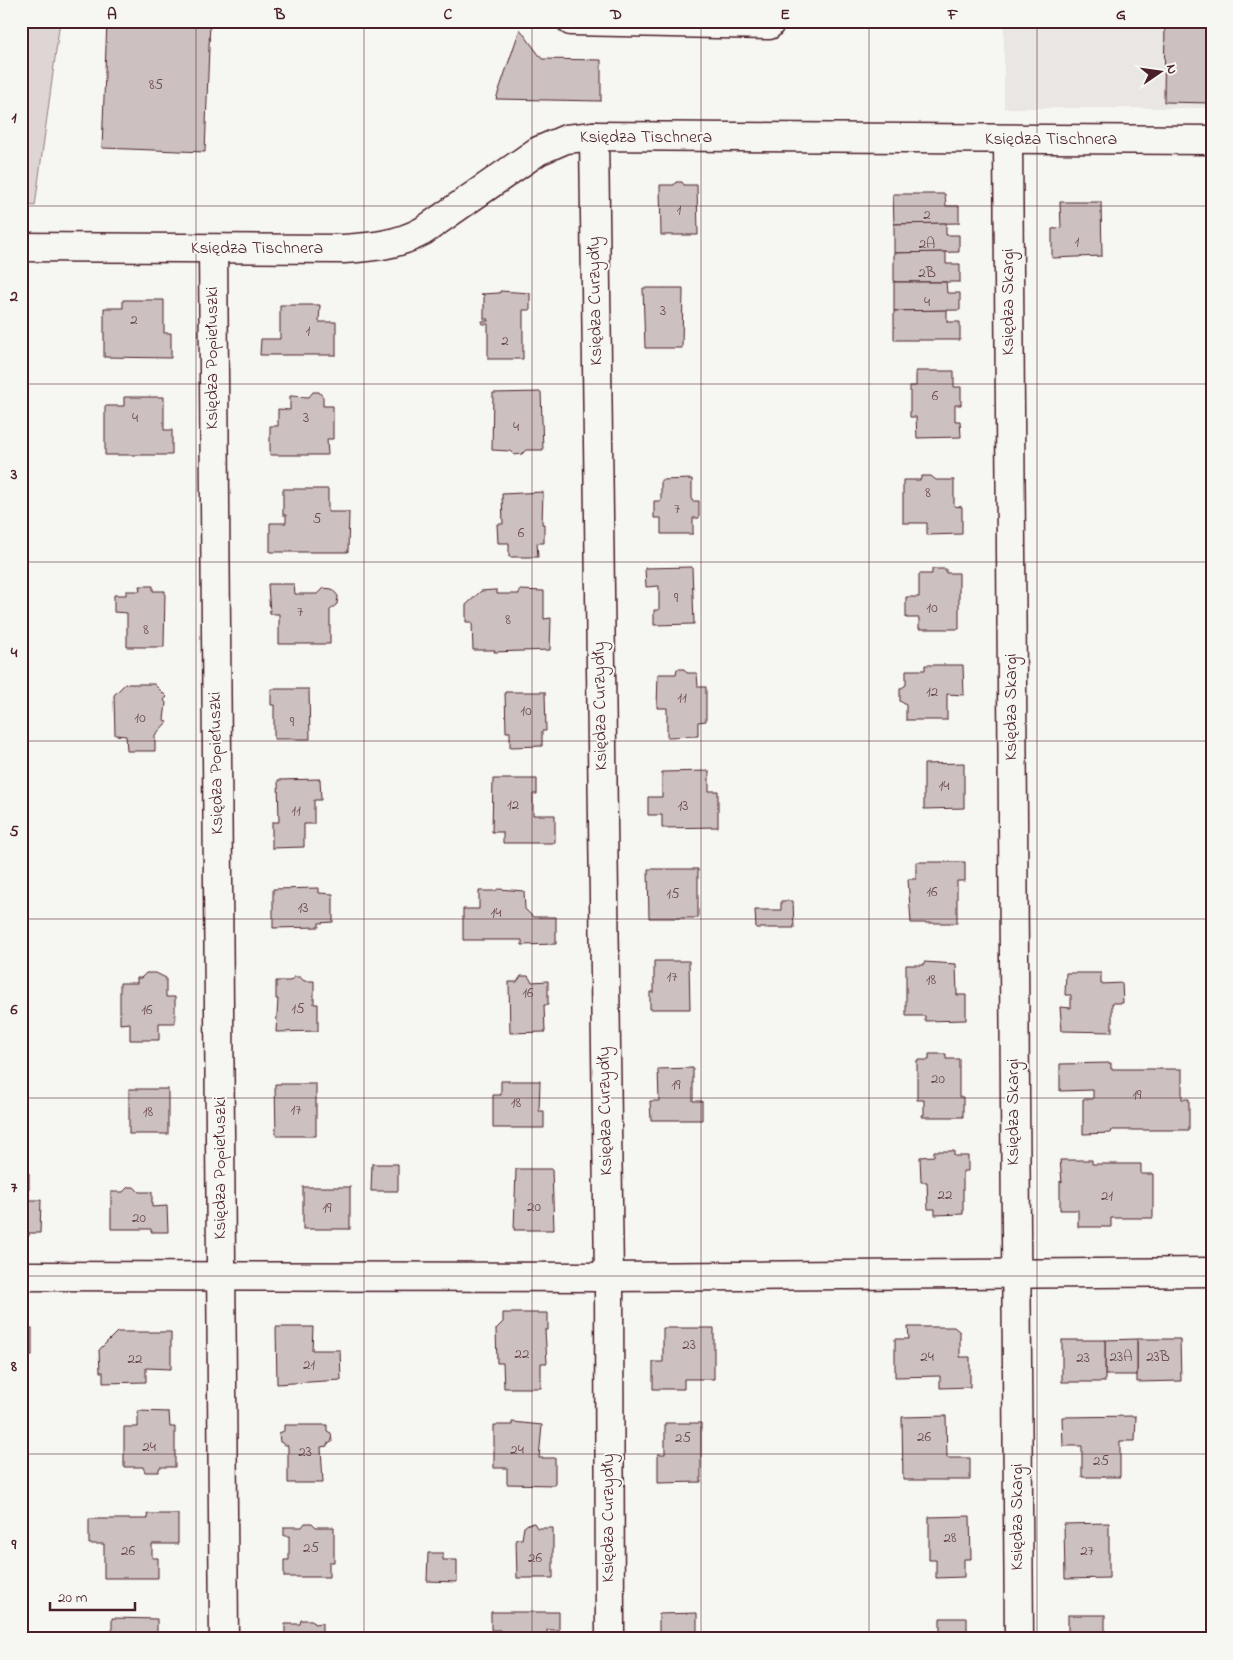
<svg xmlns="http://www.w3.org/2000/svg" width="1233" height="1660" font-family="'Indie Flower',sans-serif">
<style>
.built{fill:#e9e6e3}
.green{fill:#ddd6d5;stroke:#947a80}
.building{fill:#ccc1c0;stroke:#4a1f2b}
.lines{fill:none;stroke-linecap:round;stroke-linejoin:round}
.minor-casing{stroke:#4a1f2b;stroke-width:31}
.minor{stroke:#f6f6f2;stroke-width:28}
.grid{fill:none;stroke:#4a1f2b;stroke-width:1;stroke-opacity:0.55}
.labels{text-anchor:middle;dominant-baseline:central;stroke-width:4;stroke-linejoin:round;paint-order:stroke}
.number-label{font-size:15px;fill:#6a4850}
.street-label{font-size:18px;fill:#4a1f2b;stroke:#f6f6f2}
.neatline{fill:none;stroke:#4a1f2b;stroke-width:2}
.grid-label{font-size:16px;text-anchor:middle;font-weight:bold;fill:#4a1f2b}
</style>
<rect width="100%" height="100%" fill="#f6f6f2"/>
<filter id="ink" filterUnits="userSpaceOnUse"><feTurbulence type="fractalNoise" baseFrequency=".02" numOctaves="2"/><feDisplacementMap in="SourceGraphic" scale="10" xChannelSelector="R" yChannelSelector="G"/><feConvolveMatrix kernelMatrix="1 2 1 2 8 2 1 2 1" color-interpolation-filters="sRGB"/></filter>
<g filter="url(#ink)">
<rect class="built" x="1004" y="21" width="208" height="87"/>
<path class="green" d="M21,21h39l-25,185 -14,-2z"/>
<g class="building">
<path d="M107,21h103l-5,131 -103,-4z"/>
<path d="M1165,21h47v82l-48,-1z"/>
<path d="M520,29l22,30 59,1v41l-105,-2z"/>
<path d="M676,182h6l2,3h13l1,50h-37l-1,-50h14z"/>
<path d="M893,194h52l1,12h13v17l-65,1z"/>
<path d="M1060,202h41l1,54 -50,2v-29l9,-1z"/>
<path d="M946,223v12h13v17l-65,1v-29z"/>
<path d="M946,252v12h14v18h-66v-29z"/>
<path d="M894,282h52l1,11h13v17l-66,1z"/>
<path d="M643,288h40l-1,60h-37z"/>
<path d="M500,291l30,2v17h-7v49h-35v-35h-6v-3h6v-2h-4v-24l-3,-1 19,-1z"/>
<path d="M123,300h41v33h7v25l-67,-1v-49h19z"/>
<path d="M280,305h40l-1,17h17v33h-76l1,-16h19z"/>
<path d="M947,310v12h13v18h-66v-29z"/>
<path d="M916,371h38v16h7v18h-6v16h5l1,16 -44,1 -1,-21h-6v-31h6z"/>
<path d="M313,392h6l4,5v9h10v33h-6l1,16h-58v-29h8v-17l12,1v-14l19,1z"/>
<path d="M541,392l2,58h-17l-4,4 -8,1 -4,-4 -18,-1 1,-57z"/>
<path d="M124,397h40v33h8v25h-67v-49h19z"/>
<path d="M922,476h9l5,4h18v26l8,1v27l-35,1v-12h-24v-43h17z"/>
<path d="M692,479v22h7v17h-6v16h-32v-16h-7v-17h7v-21z"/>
<path d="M283,489h45v23h21l-1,40h-78v-29h16v-8h-3z"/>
<path d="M543,492l-1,32h2v19h-7l1,14h-29v-14h-11l-1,-19h6l-1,-30z"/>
<path d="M692,567l2,57 -40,1v-15h5v-24l-13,1 -1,-19z"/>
<path d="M932,569h14v4h13v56h-40v-11h-13v-21h13v-23h13z"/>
<path d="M268,584h26l1,10h22l6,-6 9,1 6,7 -1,8 -7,6v34h-51v-30h-9z"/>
<path d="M139,586h14v5h12l-1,56h-37v-34l-13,-1v-17h12v-4h14z"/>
<path d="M494,590h3v4h22v-4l25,1v28l7,-1 -1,32 -56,2 1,-2h-22l-1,-28h-6v-17l15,-14z"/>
<path d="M925,665h38l1,30 -17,-1v26h-41v-15l-6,-4v-12l6,-4v-15h19z"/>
<path d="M677,669h7l3,4h10l1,14h8v34l-8,1v14l-31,1v-29h-10l1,-34h18z"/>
<path d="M125,684h29l13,13 -3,3 2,3 -2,17 3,2 -12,13v16h-28l-1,-15 -11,-1 -1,-40z"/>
<path d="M271,689h38l1,50h-36v-34h-3z"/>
<path d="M505,692h40l1,39h-4v15l-32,1v-15h-4z"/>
<path d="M964,763v45l-40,1v-45z"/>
<path d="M709,771v20h9v36l-56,1v-13h-14v-18h14v-25z"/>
<path d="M320,779l1,21h-7v24h-10v23l-32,1v-26h7l-1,-42z"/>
<path d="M493,779h44v15h-4v21h22v28h-52v-11h-11z"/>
<path d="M916,862h49v19h-8v42h-46l-3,-44h8z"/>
<path d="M648,869h50v49h-49z"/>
<path d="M319,888v5l14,1v28l-14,1v4l-46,1v-39z"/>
<path d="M498,889l26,2 1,18 8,8h23v27l-34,1v-5h-59v-31h16v-18h16z"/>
<path d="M781,901h12l1,27h-38l-1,-18h26z"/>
<path d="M654,961h35l1,48h-40v-17h4z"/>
<path d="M924,962l32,2 1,31h9v25l-41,1v-5h-19v-51h18z"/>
<path d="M146,973h10l10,5v19h9v26h-16v17h-29v-17l-10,1v-41h17v-5h4z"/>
<path d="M1066,973h35v11l21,-1 1,20h-11v29l-50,-1 -2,-24 11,1v-13h-6z"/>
<path d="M521,976h7l4,6 16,-1v24h-4l1,27 -35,1 -1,-51h8z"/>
<path d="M294,977h6l4,4h10v23h4v27l-42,1 2,-33h-2v-18h14z"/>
<path d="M929,1054h17v5h13v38h4v20h-41v-2h2v-15h-7v-40h12z"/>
<path d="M1111,1063v6h71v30h7v31h-77l-1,3 -28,1v-35h10v-9l-33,1v-27z"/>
<path d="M693,1068v33h9v19h-51l-1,-19h9l-1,-32z"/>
<path d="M501,1081h39l-1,30h5v17h-51v-33h8z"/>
<path d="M275,1084h41v52h-40z"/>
<rect x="129" y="1089" width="39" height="45"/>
<path d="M934,1151h20v5h14v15h-5v43l-28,1v-6h-7l-1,-27h-6l-1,-25 14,-1z"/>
<path d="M1060,1160h32v4h49v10h12v44h-42v9h-33v-17h-18v-29l2,1z"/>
<path d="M372,1164h26v27h-27z"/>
<path d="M516,1169h36l2,61h-40z"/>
<path d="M21,1173h8v27h12l-1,33h-11v3h-8z"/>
<path d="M128,1187h6l5,5h13v15l15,-1 1,26h-17v-3h-40v-37h12z"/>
<rect x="303" y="1187" width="47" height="42"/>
<path d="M503,1313h45v17h-3l2,33h-6v25h-37l-1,-25h-6l-1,-34 7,-7z"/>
<path d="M276,1327h37l-1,23h28l1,30 -64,4z"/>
<path d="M908,1327h46l6,5v25h10v30l-30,1v-12l-45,1v-38h14z"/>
<rect x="21" y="1328" width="11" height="27"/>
<path d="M663,1328h51v51h-30v10h-31v-27h10z"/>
<path d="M117,1332h54v37l-25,-1v14l-43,1v-11h-3l-1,-22z"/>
<path d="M1137,1339h43l1,42 -44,1z"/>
<path d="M1137,1339v36h-32v-35z"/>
<rect x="1062" y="1340" width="43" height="42"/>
<path d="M138,1411l31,1 1,15h5v40h-15l-2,5h-13l-2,-5h-19v-40h14z"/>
<path d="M946,1416l1,42h23v22h-67l-1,-63z"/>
<path d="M1136,1416l-1,25h-15v36h-38v-31h-19l-1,-29z"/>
<path d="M512,1422l30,3 -3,33h16v27l-48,-1v-16h-13v-43h18z"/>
<path d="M665,1423h36v59l-43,1v-29h7z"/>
<path d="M284,1425h43v6l4,2 1,9 -5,2v2l-6,1 2,36h-35v-37l-8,-4 -1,-9 5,-2z"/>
<path d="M147,1514h31v30h-26v14h6v20h-54v-34h-15v-25h59z"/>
<path d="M970,1516l1,43h-7v18l-28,1v-18h-7v-43z"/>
<path d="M305,1523h7l4,4h18v35h-5v15h-45v-17h5v-24h-5v-9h18z"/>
<path d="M534,1523l3,5h16v50h-36l-1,-39h6l2,-12 4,-3z"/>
<path d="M1109,1523v55l-44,1 -1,-55z"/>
<path d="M428,1553h15v7h14v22l-30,-1z"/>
<path d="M491,1612h68v18h-12v9h-47v-9h-9z"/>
<path d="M697,1613v26h-38v-25z"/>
<rect x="1068" y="1615" width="37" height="24"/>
<path d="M112,1618l45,1v20h-45z"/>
<path d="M940,1618h27v21h-41v-6l14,-1z"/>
<path d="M301,1620h11l2,4 8,-1v16h-46l9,-1v-14h15z"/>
</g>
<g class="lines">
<g class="minor-casing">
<g id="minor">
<path d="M571,21l198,4v-4"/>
<path d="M594,136l15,1141 1,362"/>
<path d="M1008,140l11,1499"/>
<path d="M21,247l323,2c28,-2 54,-4 79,-18l115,-80 28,-12 28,-3 618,4"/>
<path d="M213,249l11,1390"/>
<path d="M21,1276l588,1 603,-5"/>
</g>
</g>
<use href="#minor" class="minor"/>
</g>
</g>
<path class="grid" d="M196,21v1618M364,21v1618M532,21v1618M701,21v1618M869,21v1618M1037,21v1618M21,206h1191M21,384h1191M21,562h1191M21,741h1191M21,919h1191M21,1098h1191M21,1276h1191M21,1454h1191"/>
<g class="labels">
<g class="number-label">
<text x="156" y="85">85</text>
<text x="679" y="210">1</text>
<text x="927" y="215">2</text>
<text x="1077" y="242">1</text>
<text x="927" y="244">2A</text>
<text x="927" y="273">2B</text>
<text x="927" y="302">4</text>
<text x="663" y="311">3</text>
<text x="134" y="320">2</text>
<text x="308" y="331">1</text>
<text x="505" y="341">2</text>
<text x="935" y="396">6</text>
<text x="135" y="418">4</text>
<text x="306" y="418">3</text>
<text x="516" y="427">4</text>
<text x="928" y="493">8</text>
<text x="677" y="509">7</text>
<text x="317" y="519">5</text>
<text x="521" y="533">6</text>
<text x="676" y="598">9</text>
<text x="932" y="608">10</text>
<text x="300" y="612">7</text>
<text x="508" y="620">8</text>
<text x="146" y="630">8</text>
<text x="932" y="692">12</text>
<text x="682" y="698">11</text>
<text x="526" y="711">10</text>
<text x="140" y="718">10</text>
<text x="292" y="722">9</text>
<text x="944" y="786">14</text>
<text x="513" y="805">12</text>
<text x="683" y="806">13</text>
<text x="296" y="811">11</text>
<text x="932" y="892">16</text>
<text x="673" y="894">15</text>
<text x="303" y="908">13</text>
<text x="496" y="913">14</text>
<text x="672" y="977">17</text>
<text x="931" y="980">18</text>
<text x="528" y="993">16</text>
<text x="298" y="1009">15</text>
<text x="147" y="1010">16</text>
<text x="938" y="1079">20</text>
<text x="676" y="1085">19</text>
<text x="1137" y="1095">19</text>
<text x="516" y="1103">18</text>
<text x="296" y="1110">17</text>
<text x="148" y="1112">18</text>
<text x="945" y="1195">22</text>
<text x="1107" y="1196">21</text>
<text x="534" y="1207">20</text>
<text x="327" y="1208">19</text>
<text x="139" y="1218">20</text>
<text x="689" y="1345">23</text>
<text x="522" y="1354">22</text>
<text x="927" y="1357">24</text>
<text x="1121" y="1357">23A</text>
<text x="1158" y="1357">23B</text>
<text x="1083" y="1358">23</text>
<text x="135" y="1359">22</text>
<text x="309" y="1365">21</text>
<text x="924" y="1437">26</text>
<text x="683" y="1438">25</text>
<text x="149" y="1447">24</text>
<text x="517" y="1450">24</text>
<text x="305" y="1452">23</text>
<text x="1101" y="1461">25</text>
<text x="950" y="1538">28</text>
<text x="311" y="1548">25</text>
<text x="128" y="1551">26</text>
<text x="1087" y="1551">27</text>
<text x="535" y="1558">26</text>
</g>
<g class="street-label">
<text x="646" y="138">Księdza Tischnera</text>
<text x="1051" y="140">Księdza Tischnera</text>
<text x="257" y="249">Księdza Tischnera</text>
<text transform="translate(596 301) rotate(-91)">Księdza Curzydły</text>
<text transform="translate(1009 302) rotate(-90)">Księdza Skargi</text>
<text transform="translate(213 358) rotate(-90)">Księdza Popiełuszki</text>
<text transform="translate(601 706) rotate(-91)">Księdza Curzydły</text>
<text transform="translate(1012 707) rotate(-90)">Księdza Skargi</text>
<text transform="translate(217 763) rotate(-91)">Księdza Popiełuszki</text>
<text transform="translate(606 1111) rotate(-91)">Księdza Curzydły</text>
<text transform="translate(1014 1112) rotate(-90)">Księdza Skargi</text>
<text transform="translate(221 1168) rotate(-90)">Księdza Popiełuszki</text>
<text transform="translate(1018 1517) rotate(-90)">Księdza Skargi</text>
<text transform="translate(609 1518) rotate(-90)">Księdza Curzydły</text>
</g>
</g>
<rect width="1233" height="1660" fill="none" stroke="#f6f6f2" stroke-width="55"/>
<g transform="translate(1160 72) rotate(77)" stroke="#f6f6f2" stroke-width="4" paint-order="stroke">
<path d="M0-4L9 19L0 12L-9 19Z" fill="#4a1f2b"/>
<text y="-8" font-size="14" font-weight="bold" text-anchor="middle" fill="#4a1f2b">N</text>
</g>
<path d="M50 1602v8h85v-8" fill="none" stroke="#4a1f2b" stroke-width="2.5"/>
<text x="58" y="1602" font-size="15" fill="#4a1f2b" stroke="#f6f6f2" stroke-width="4" paint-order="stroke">20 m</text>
<rect x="28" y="28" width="1178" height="1604" class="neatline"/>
<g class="grid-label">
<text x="112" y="19">A</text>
<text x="280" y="19">B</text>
<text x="448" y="19">C</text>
<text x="616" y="19">D</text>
<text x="785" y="19">E</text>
<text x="953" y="19">F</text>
<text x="1121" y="19">G</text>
<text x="14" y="122">1</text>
<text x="14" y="301">2</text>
<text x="14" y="479">3</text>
<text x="14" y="657">4</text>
<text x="14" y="836">5</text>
<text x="14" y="1014">6</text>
<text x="14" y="1192">7</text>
<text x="14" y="1371">8</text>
<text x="14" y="1549">9</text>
</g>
</svg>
